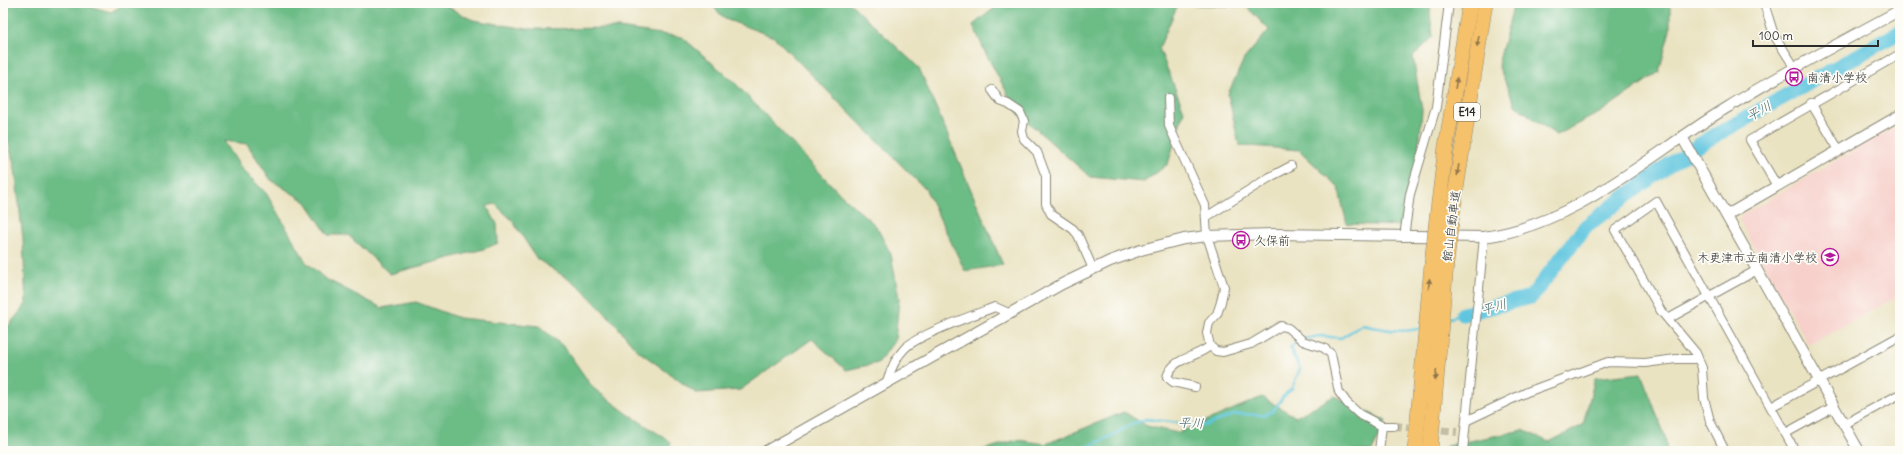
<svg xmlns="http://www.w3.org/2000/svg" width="1903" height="454" font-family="Delius,'Klee One',sans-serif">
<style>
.built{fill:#f7d0cb}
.forest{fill:#6cbc86;stroke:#4c7458}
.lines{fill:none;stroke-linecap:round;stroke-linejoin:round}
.stream{stroke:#61c6df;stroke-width:2.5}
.river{stroke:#61c6df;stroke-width:15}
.minor-tunnel{stroke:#c4bea4;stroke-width:8;stroke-dasharray:8 4;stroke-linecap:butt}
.minor-casing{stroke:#8a8776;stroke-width:10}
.tertiary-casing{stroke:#8a8776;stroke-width:12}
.motorway-casing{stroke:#8a8776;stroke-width:16}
.minor{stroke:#fff;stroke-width:8}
.tertiary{stroke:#fff;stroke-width:10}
.motorway{stroke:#f5c16b;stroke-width:15}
.motorway-bridge-casing{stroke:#8a8776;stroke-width:16;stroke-linecap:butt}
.motorway-bridge{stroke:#f5c16b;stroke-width:15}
.oneway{fill:#90764b}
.labels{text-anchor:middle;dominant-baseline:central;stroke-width:3.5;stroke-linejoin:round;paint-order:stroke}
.shield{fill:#fdfcf7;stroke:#6a6a68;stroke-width:1}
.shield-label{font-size:11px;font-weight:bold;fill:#2b2b2b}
.poi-label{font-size:12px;fill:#2b2b2b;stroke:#fdfcf7;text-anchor:start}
.street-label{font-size:12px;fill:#2b2b2b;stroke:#fdfcf7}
.water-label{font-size:13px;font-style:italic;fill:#3e616a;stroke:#fdfcf7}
</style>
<rect width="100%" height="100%" fill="#fdfcf7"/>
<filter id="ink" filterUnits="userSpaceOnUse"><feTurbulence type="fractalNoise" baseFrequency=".025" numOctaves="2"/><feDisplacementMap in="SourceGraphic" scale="8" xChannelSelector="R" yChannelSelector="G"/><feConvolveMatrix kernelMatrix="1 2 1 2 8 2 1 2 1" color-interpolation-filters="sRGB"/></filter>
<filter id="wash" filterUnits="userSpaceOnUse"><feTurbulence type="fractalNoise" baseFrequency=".012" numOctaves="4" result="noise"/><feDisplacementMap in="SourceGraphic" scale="16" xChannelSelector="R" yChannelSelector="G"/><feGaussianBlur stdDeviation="0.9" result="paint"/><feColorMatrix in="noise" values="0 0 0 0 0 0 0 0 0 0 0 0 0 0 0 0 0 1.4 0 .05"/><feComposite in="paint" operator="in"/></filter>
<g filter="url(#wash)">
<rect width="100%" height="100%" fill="#eae3c2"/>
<path class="built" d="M1900,124v171l-89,49 -4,-2 -68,-122 3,-5z"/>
<g class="forest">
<path d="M3,3h75l33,9 15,-9h314l33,17 54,9 92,-1 63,9 52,45 107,113 35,31 15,28 8,45 -4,41 -17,23 -32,7 -34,-31 -72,51 -44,3 -59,-43 -26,-31 -32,-33 -42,-27 -25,-39 -17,-16 -8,2 10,18 1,19 -14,6 -94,25 -42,-39h-20l-22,-33 -35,-22 -24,-36 -23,-3 17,27 25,25 40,69 18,16 58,30 34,-6 43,16 80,8 26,22 28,40 35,26 43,28 -3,9h-665l4,-29 -4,-8v-71l3,-14 20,-25 -3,-65 -8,-70 -12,-49z"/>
<path d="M710,3h140l69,65 84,197 -38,6 -39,-81 -152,-153 -49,-18z"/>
<path d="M1001,3h430l-1,10 3,24 -20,20 9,53 -4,54 -14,62 -57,-2 -9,-37 -39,-37 -60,-5 -11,-51 16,-35 25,-29 -22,-23 -69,-3 -19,44 25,63 -16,53 -24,18 -54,-5 -72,-64 -32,-59 -13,-29z"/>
<path d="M1514,3h152l4,4v23l-11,42 -58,40 -45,23 -41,-30 -17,-40z"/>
<path d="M1641,373l24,63 2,15h-222l1,-5 77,-16 26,12 34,-17 12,-47z"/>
<path d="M1334,396l52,25 -14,30h-393l38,-11 29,4 78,-32 23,14 31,7 84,-36 34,20z"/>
</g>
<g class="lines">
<g class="stream">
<path d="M1447,319l16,-5"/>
<path d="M1304,339l16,-3 21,2 21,-13c21,4 39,9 60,3"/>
<path d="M1073,451l15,-4 25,-12 17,-10 16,-6 58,7 32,-12 27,1 10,-4 10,-14 9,-9 8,-19 -10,-21 9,-7"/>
</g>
<path class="river" d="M1463,314l68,-17 55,-71 78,-58 43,-28 193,-108"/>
</g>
</g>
<g filter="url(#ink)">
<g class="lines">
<path class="minor-tunnel" d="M1394,426l63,6"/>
<g class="minor-casing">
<g id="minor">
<path d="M1764,3l10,32 21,33"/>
<path d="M992,90l8,11 8,3 12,8 4,9 -2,10 2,8 13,13 9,24v28l5,10 22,15 5,6 15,34"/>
<path d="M1168,98l1,28 36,79 2,31 17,51 -3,15 -4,12 -8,9 -2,10 3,13 6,5 7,1 28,-8 30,-18 7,2 15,13 21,7 7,6 8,38 8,11 12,11 23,12h12"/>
<path d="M1811,103l28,47"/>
<path d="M1777,186l-27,-46 150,-86"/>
<path d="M1206,217l64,-40 21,-11"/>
<path d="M1404,237l6,-43 26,-87 13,-104"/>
<path d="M1668,319l89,-49"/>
<path d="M886,384c4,-13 9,-26 19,-36 15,-14 69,-33 90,-41l16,7"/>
<path d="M1195,387l-22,-5 -6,-5c6,-20 29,-19 43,-31"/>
<path d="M1771,407l129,-71"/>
<path d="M1466,421l61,-29 81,-30 37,1 31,-4h22"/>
<path d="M1843,425l57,-31"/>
<path d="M1786,433l47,-26"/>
<path d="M1379,451l3,-25"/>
<path d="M1463,451l21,-214"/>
<path d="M1725,451l-15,-30 -6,-23 -2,-30 -6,-15 -35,-42 -46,-81 41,-29 138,248 -3,2"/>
</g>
</g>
<g class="tertiary-casing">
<g id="tertiary">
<path d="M1682,137l177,314"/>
<path d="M1727,215l173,-100"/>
<path d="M766,451l296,-167 48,-23 31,-11 43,-11 23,-3 65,-2 212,3c93,-13 166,-83 244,-130 56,-35 114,-65 172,-97"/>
</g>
</g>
<g class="motorway-casing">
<g id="motorway">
<path d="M1437,218l9,-72 24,-143"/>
<path d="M1451,221l34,-218"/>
<path d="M1415,451l17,-187"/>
<path d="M1430,451l16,-187"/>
</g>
</g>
<use href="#minor" class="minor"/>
<use href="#tertiary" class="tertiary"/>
<use href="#motorway" class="motorway"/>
<g class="motorway-bridge-casing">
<g id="motorway-bridge">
<path d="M1432,264l5,-46"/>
<path d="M1446,264l5,-43"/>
</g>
</g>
<use href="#motorway-bridge" class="motorway-bridge"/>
</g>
<defs><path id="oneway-solid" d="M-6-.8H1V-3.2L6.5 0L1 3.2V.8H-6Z"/></defs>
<g class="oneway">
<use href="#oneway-solid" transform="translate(1478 41) rotate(100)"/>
<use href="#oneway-solid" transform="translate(1456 83) rotate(-81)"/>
<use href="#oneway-solid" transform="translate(1458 170) rotate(98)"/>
<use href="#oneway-solid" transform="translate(1429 284) rotate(-84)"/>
<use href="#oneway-solid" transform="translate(1436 375) rotate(95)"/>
</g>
</g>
<defs>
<g id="bus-ring" transform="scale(0.9)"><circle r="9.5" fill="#fdfcf7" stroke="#b5179e" stroke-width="1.5"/><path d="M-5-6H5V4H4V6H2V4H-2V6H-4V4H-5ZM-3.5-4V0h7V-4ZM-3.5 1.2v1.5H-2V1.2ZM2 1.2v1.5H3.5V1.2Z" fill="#b5179e"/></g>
<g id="school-ring" transform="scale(0.9)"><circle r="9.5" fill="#fdfcf7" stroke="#b5179e" stroke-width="1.5"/><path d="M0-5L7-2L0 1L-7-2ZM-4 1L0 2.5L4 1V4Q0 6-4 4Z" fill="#b5179e"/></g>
</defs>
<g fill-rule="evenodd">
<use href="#bus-ring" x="1794" y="77"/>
<use href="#bus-ring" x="1241" y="240"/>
<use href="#school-ring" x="1830" y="257"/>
</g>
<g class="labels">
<rect class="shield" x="1454" y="103" width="26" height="18" rx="3"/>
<g class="shield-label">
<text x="1467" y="112">E14</text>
</g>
<g class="poi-label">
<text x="1807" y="77">南清小学校</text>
<text x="1254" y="240">久保前</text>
<text x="1817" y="257" text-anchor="end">木更津市立南清小学校</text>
</g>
<g class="street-label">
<text transform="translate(1451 226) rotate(-83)">館山自動車道</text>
</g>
<g class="water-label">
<text transform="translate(1759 111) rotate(-29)">平川</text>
<text transform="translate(1494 307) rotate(-16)">平川</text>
<text transform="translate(1191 423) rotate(2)">平川</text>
</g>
</g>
<rect width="1903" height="454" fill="none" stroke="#fdfcf7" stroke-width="16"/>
<path d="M1753 40v6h125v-6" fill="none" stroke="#2b2b2b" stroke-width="2"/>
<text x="1759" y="40" font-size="12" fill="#2b2b2b" stroke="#fdfcf7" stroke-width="3" paint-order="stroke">100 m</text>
</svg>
